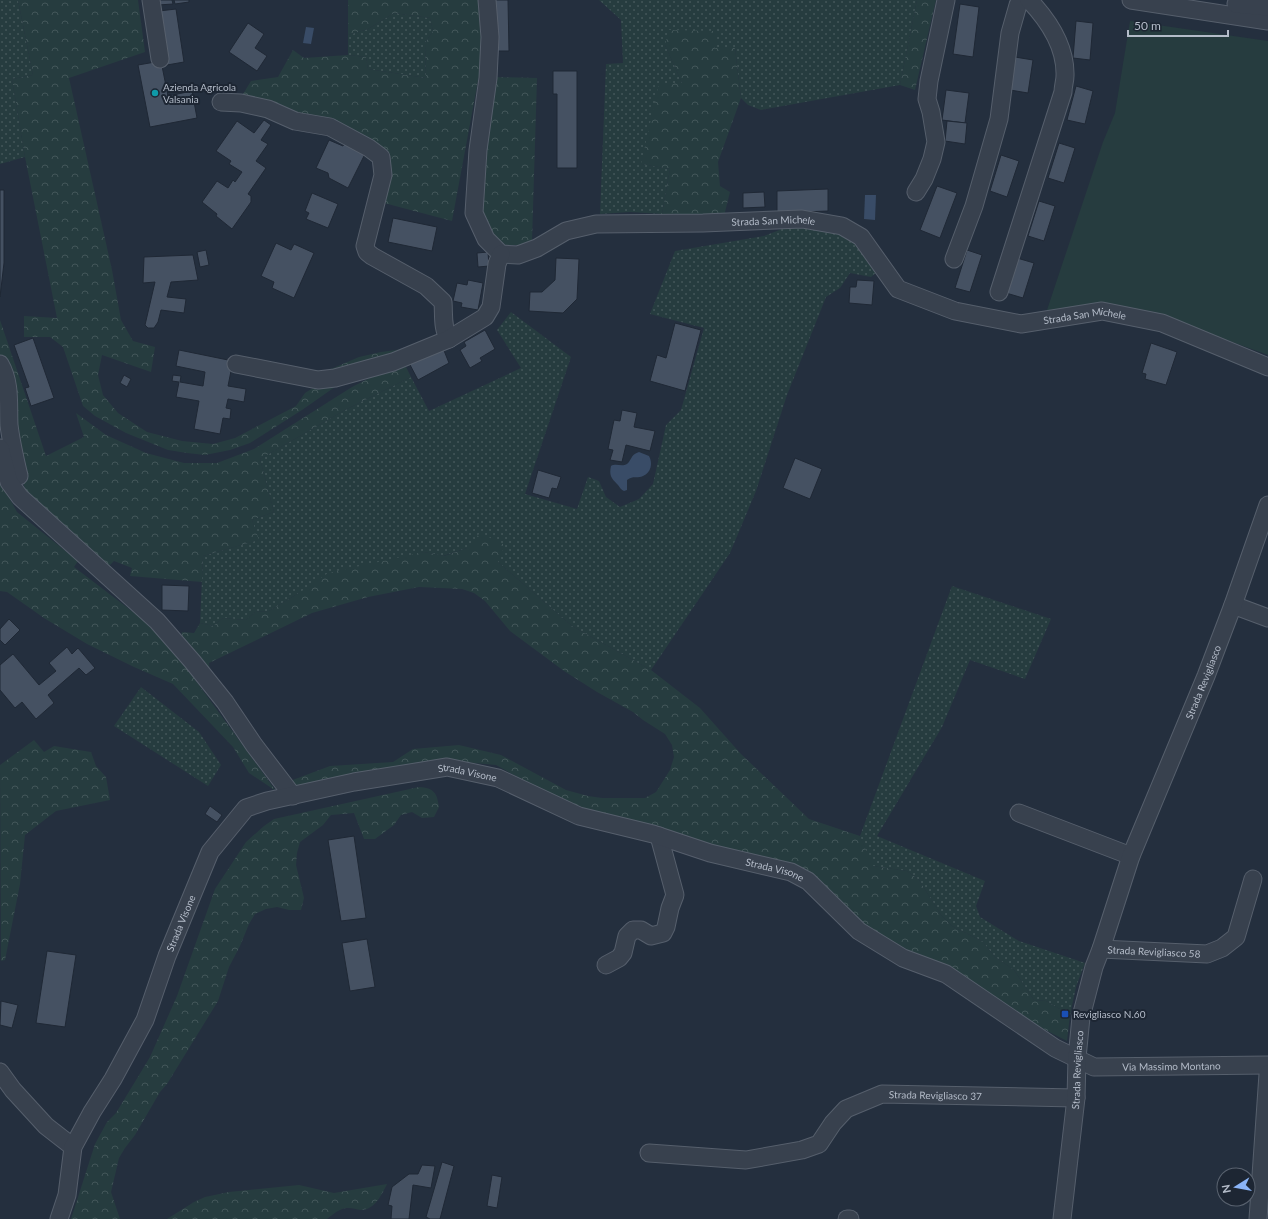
<svg xmlns="http://www.w3.org/2000/svg" width="1268" height="1219" font-family="Lato,sans-serif">
<style>
.grass{fill:url(#grass-dots)}
.forest{fill:url(#forest-crowns)}
.park{fill:#263c3f}
.water{fill:#394c67}
.building{fill:#455162;stroke:#1f2835}
.lines{fill:none;stroke-linecap:round;stroke-linejoin:round}
.minor-casing{stroke:#565f6c;stroke-width:19}
.minor{stroke:#38414e;stroke-width:17}
.culture-dot{fill:#0f9aa8;stroke:#1d2633;stroke-width:1.5}
.transit-dot{fill:#1a4fb4;stroke:#1d2633;stroke-width:1.5}
.labels{text-anchor:middle;dominant-baseline:central;stroke-width:4;stroke-linejoin:round;paint-order:stroke}
.poi-label{font-size:10px;fill:#b4bcc9;stroke:#1d2633;text-anchor:start}
.street-label{font-size:10px;fill:#b4bcc9;stroke:#1d2633}
</style>
<defs>
<pattern id="grass-dots" width="8" height="8" patternUnits="userSpaceOnUse"><rect width="8" height="8" fill="#263c3f"/><path d="M2 2h.1M6 6h.1" fill="none" stroke="#435659" stroke-width="1.8" stroke-linecap="round"/></pattern>
<pattern id="forest-crowns" width="20" height="18" patternUnits="userSpaceOnUse"><rect width="20" height="18" fill="#263c3f"/><path d="M2 6a3 3 0 1 1 6 0M12 15a3 3 0 1 1 6 0" fill="none" stroke="#435659"/></pattern>
</defs>
<rect width="100%" height="100%" fill="#242f3e"/>
<g class="grass">
<path d="M0,0h18l15,75 -21,4 13,78 -25,7z"/>
<path d="M599,0h318l-17,85 -139,25 -13,-5 -7,-7 -6,-50h-20v-16l-50,13 17,38 -40,81 28,5 -8,45 -32,-2 -30,2 6,-150 17,-1 -2,-43z"/>
<path d="M394,13l36,5 3,13 -8,12 1,35 -58,-9 -2,-12 -18,-2v-20l20,-6z"/>
<path d="M787,227l41,4 25,8 25,32 -7,6 -21,-4 -10,15 -14,9 -39,98 -31,96 -26,62 -79,117 -79,-44 -74,-64 -31,-14 -24,8 -19,-4 -125,41 -30,18 -14,1 -9,8 -23,-2 -10,8 -13,-3 3,-67 55,-16 -6,-20 22,-8 -14,-53 85,-49 66,-33 18,34 92,-43 -24,-38 14,-18 60,45 -46,137 52,15 11,-32 11,4 7,16 14,10 19,-8 14,-15 13,-59 15,-15 23,-82 -54,-14 25,-63 89,-15z"/>
<path d="M952,586l99,33 -26,60 -55,-19 -28,67 -65,109 108,45 -9,25 4,11 39,24 66,22 -9,24 -6,28 -24,-14 -12,-1 -20,-30 -19,-13 -13,-16 -30,-15 -11,-11 -22,-35 -12,-9 -35,-5 -12,-30z"/>
<path d="M141,687l58,45 22,33 -13,21 -94,-60z"/>
</g>
<g class="forest">
<path d="M18,0h120l7,52 -76,26 43,192 9,50 12,21 22,6 -4,25 -49,-17 -4,20 5,20 15,18 29,19 35,9 31,3 22,-6 61,-32 9,-13 14,-9 33,-9 -50,35 -52,33 -20,7 -25,5 -18,-2 -19,-3 -42,-17 -31,-17 -12,-10 -20,-59 -13,-10h-26v-21l33,2 -32,-161 -13,-78 21,-4z"/>
<path d="M348,0h134l3,43 -33,178 -68,-18v-48l-84,-38 -60,-18 11,-18 27,-4 15,-27 11,8 44,-3 18,2 2,12 58,9 -1,-35 8,-12 -3,-13 -36,-5 -26,16 -20,6z"/>
<path d="M917,0h19l-21,90 -15,-5z"/>
<path d="M669,30l46,1v17h20l6,50 -23,64 2,24 10,6 -6,24 -62,-2 8,-45 -29,-5 18,-81h23l-17,-38z"/>
<path d="M491,77l46,1 -5,163 -7,4h-19l-14,-9 -10,-22z"/>
<path d="M0,320l46,136 38,-19 -8,-24 30,22 40,18 38,10h33l37,-14 98,-62 51,-26 8,16 -66,33 -85,49 14,53 -22,8 7,20 -56,16 -1,26 -72,-6 2,-8 -18,-7 -5,5 -74,-60 -10,-17 -8,-31 -17,-96z"/>
<path d="M410,348l-83,28 4,-7 28,-12 22,-5z"/>
<path d="M0,481l17,31 61,49 -4,6 75,57 31,35 96,132 -27,-18 -16,-26 -60,-63 -39,-17 -47,-23 -43,-26 -37,-26 -7,-1z"/>
<path d="M480,533l25,12 -7,17 74,64 79,44 49,38 41,46 68,65 51,17 13,30 34,5 12,9 22,35 11,11 30,15 13,16 19,13 20,30 12,1 24,14 -3,26 -45,-23 -159,-90 -51,-52 -235,-66 -81,-45 -43,-4 -155,29 -8,-9 40,-15 63,-4 20,-13 46,-4 42,10 65,35 22,6 14,2h43l11,-6 14,-22 4,-13 -2,-12 -7,-11 -22,-14 -10,-8 -36,-20 -33,-21 -54,-40 -25,-30 -11,-8 -12,-4 -43,-2 -51,10 -56,16 -103,50 1,12 -30,-37 2,-6 12,1 6,-10 13,3 10,-8 23,2 9,-8 14,-1 30,-18 29,-20 96,-21 20,4 23,-8z"/>
<path d="M34,740l10,12 10,-6 37,6 5,14 10,11 4,23 -54,11 -31,24 -5,49 -15,76 -4,1 -1,-196z"/>
<path d="M419,787c15,1 18,6 20,20l-5,10 -12,1 -10,-6 -11,3 -7,10 -19,14h-11l-10,-26 -23,2 -8,10 -23,17 -3,11 -1,12 8,33 -3,12h-12l-12,-3 -11,2 -11,5 -6,10 -9,22 -11,21 -11,34 -51,83 -7,8 -25,43 -10,13 -6,10 -8,34 9,27h-49l24,-75 12,-22 9,-9 34,-56 27,-61 38,-107 31,-47 18,-16 10,-7z"/>
<path d="M387,1184c-5,10 -12,26 -26,26 -7,-1 -13,-4 -21,0 -5,2 -9,6 -13,9h-160l27,-17 11,-5 24,-5 70,-7 35,8z"/>
</g>
<path class="park" d="M1130,21l138,20v314l-105,-38 -118,-1 58,-174 12,-29z"/>
<g class="water">
<path d="M306,27l8,1 -3,16 -8,-1z"/>
<path d="M865,195h11l-1,25 -11,-1z"/>
<path d="M639,452l10,4c4,7 2,17 -6,20 -7,3 -9,-1 -16,4v10l-3,1c-4,-2 -4,-4 -7,-7 -6,-6 -8,-9 -6,-18 5,-3 11,1 16,-2 5,-4 3,-9 12,-12z"/>
</g>
<g class="building">
<path d="M158,0h14l1,4 -15,1z"/>
<path d="M174,0h15v2l-14,2z"/>
<path d="M495,0h13l1,51h-14z"/>
<path d="M960,4l19,3 -6,50 -20,-3z"/>
<path d="M176,9l8,53 -17,3 -8,-54z"/>
<path d="M1076,21l17,2 -3,37 -17,-2z"/>
<path d="M248,23l16,11 -9,14 12,8 -10,15 -28,-19z"/>
<path d="M1015,57l18,3 -5,33 -18,-3z"/>
<path d="M161,61l7,35 24,-5 5,27 -47,9 -12,-62z"/>
<path d="M553,71h24v97h-20v-74h-4z"/>
<path d="M1076,86l17,5 -8,33 -18,-4z"/>
<path d="M946,90l23,3 -4,30 -23,-3z"/>
<path d="M264,120l7,5 -10,15 7,4 -12,17 10,7 -18,26 3,2v6l-19,27 -16,-13 1,-2 -15,-12 15,-21 11,7 5,-8 2,2 7,-10 -13,-8 2,-3 -15,-10 21,-30 17,12z"/>
<path d="M947,121l20,2 -2,21 -20,-3z"/>
<path d="M346,139l19,15 -17,34 -19,-10 -1,-5 -12,-5 13,-28 14,6z"/>
<path d="M1059,143l16,5 -11,35 -16,-5z"/>
<path d="M1001,155l18,6 -12,36 -17,-6z"/>
<path d="M937,186l20,7 -17,45 -20,-8z"/>
<path d="M828,189v22l-51,2v-22z"/>
<path d="M0,190h4v73l-4,34z"/>
<path d="M764,192l1,15 -22,1v-15z"/>
<path d="M312,193l26,11 -10,24 -22,-9 3,-6 -4,-2z"/>
<path d="M1039,201l16,5 -11,35 -16,-5z"/>
<path d="M393,218l44,9 -5,24 -44,-9z"/>
<path d="M276,243l15,7 3,-6 20,9 -20,45 -22,-10 2,-6 -13,-6z"/>
<path d="M206,250l3,15 -9,2 -3,-15z"/>
<path d="M967,250l15,5 -12,37 -15,-4z"/>
<path d="M488,252l1,14 -11,1 -1,-14z"/>
<path d="M193,255l5,25 -27,2 -4,15 19,2 -2,14 -23,-3 -3,12 -4,6h-6l-3,-3 10,-43 -12,1 1,-26z"/>
<path d="M556,258l23,1 -2,40 -14,14 -34,-2 1,-19h12l13,-12z"/>
<path d="M1017,258l17,5 -11,35 -17,-5z"/>
<path d="M468,280l15,3 -5,27 -17,-3 1,-4 -9,-2 4,-18 10,2z"/>
<path d="M857,280l17,1 -2,24 -23,-2 1,-16h6z"/>
<path d="M675,323l26,7 -16,61 -35,-10 7,-26 9,3z"/>
<path d="M485,330l10,19 -15,9 2,3 -12,7 -10,-18 6,-4 -2,-4z"/>
<path d="M33,338l21,60 -23,8 -6,-18 4,-1 -15,-42z"/>
<path d="M1151,343l26,9 -11,33 -21,-6 1,-5 -4,-1z"/>
<path d="M443,348l6,15 -31,17 -10,-19z"/>
<path d="M179,350l54,11 -5,25 18,3 -2,13 -16,-3 -2,9 5,1 -1,10 -7,-1 -3,16 -26,-5 5,-28 -23,-4 3,-15 -7,-1 1,-6 8,1 -1,6 23,4 2,-14 -29,-6z"/>
<path d="M124,375l7,4 -4,8 -7,-4z"/>
<path d="M622,410l15,3 -3,14 21,4 -5,20 -24,-6 -4,17 -12,-2 3,-10 -5,-1 6,-29 6,1z"/>
<path d="M795,458l27,11 -12,30 -27,-11z"/>
<path d="M538,470l23,7 -4,12 -5,-1 -3,10 -17,-5z"/>
<path d="M162,585l27,1 -1,25 -26,-1z"/>
<path d="M9,619l11,11 -15,15 -5,-5v-11z"/>
<path d="M67,647l5,7 6,-6 17,20 -9,7 -7,-7 -31,27 6,8 -18,16 -14,-17 -7,6 -15,-18v-25l13,-11 26,31 17,-14 -7,-8z"/>
<path d="M210,806l12,9 -5,7 -12,-8z"/>
<path d="M354,836l12,82 -25,3 -13,-81z"/>
<path d="M367,939l8,48 -25,4 -8,-48z"/>
<path d="M47,951l29,4 -11,72 -29,-4z"/>
<path d="M1,1001l17,4 -6,23 -12,-3z"/>
<path d="M442,1162l12,4 -14,53h-10l-4,-2z"/>
<path d="M422,1165l13,1 -4,22 -18,-3 -4,34h-18l1,-13 -4,-1 4,-18 17,-13h9z"/>
<path d="M492,1175l10,2 -5,31 -10,-2z"/>
</g>
<g class="lines">
<g class="minor-casing">
<g id="minor">
<path d="M151,0l9,59"/>
<path id="s1" d="M487,0l3,37 -2,41 -10,72 -4,63 12,26 15,15 17,1 19,-7 29,-17 30,-7 107,-1 99,-4 40,7 19,11 37,52 57,22 66,13 81,-13 60,12 106,44"/>
<path d="M1131,0l137,21"/>
<path d="M1236,4l32,3"/>
<path d="M221,102l20,1 27,6 27,12 35,6 39,21 12,9 2,18 -18,71 2,6 5,4 54,30 17,16c1,13 -1,27 6,37"/>
<path d="M916,192l8,-13 8,-20 4,-17 -5,-30 -4,-13 2,-18 17,-81"/>
<path d="M954,259l20,-53 25,-87 11,-86 8,-28 3,-5"/>
<path d="M999,292l64,-200c0,-6 2,-11 2,-16 1,-29 -17,-56 -36,-76"/>
<path d="M0,364c11,19 8,40 9,61 2,17 6,34 10,51"/>
<path d="M236,364l82,16 17,-2 58,-16 56,-23 36,-22 6,-10 6,-43 4,-10"/>
<path d="M0,448l9,34 11,15 137,124 35,40 33,41 29,43 39,51"/>
<path d="M1233,605l35,13"/>
<path d="M1019,813l112,43"/>
<path id="s2" d="M1101,949l106,5 15,-6 14,-11 17,-58"/>
<path d="M606,965l13,-7 4,-5 4,-17 6,-6h8l10,6 12,-3 3,-6 4,-19 5,-13 -16,-59"/>
<path d="M0,1072l13,18 33,36 27,21"/>
<path id="s3" d="M649,1153l97,7 56,-10 17,-6 14,-21 13,-14 36,-15 194,4"/>
<path id="s4" d="M59,1219l8,-24 6,-48 19,-35 21,-33 32,-59 22,-64 43,-104 36,-44 21,-7 87,-19 93,-15 51,11 81,38 74,18 57,19 81,19 17,9 51,50 44,27 43,16 109,74 39,19 174,-2"/>
<path d="M847,1219h3"/>
<path id="s5" d="M1062,1219l14,-121 1,-40 4,-41 13,-50 7,-18 30,-93 75,-180 27,-71 35,-100"/>
<path d="M1258,1219l10,-145"/>
</g>
</g>
<use href="#minor" class="minor"/>
</g>
<circle class="culture-dot" cx="155" cy="93" r="4"/>
<rect class="transit-dot" x="1061" y="1010" width="8" height="8" rx="2"/>
<g class="labels">
<g class="poi-label">
<text x="163" y="87">Azienda Agricola<tspan x="163" dy="12">Valsania</tspan></text>
<text x="1073" y="1014">Revigliasco N.60</text>
</g>
<g class="street-label">
<text stroke="none"><textPath href="#s1" startOffset="543">Strada San Michele</textPath></text>
<text stroke="none"><textPath href="#s1" startOffset="891">Strada San Michele</textPath></text>
<text stroke="none"><textPath href="#s5" startOffset="560">Strada Revigliasco</textPath></text>
<text stroke="none"><textPath href="#s4" startOffset="683">Strada Visone</textPath></text>
<text stroke="none"><textPath href="#s4" startOffset="1007">Strada Visone</textPath></text>
<text stroke="none"><textPath href="#s4" startOffset="323">Strada Visone</textPath></text>
<text stroke="none"><textPath href="#s2" startOffset="53">Strada Revigliasco 58</textPath></text>
<text stroke="none"><textPath href="#s4" startOffset="1464">Via Massimo Montano</textPath></text>
<text stroke="none"><textPath href="#s5" startOffset="150">Strada Revigliasco</textPath></text>
<text stroke="none"><textPath href="#s3" startOffset="309">Strada Revigliasco 37</textPath></text>
</g>
</g>
<g transform="translate(1236 1187) rotate(259)"><circle r="19" fill="#1d2633" stroke="#59626f"/>
<path d="M0-3L7 15L0 10L-7 15Z" fill="#8ab4f8"/>
<text y="-6" font-size="11" font-weight="bold" text-anchor="middle" fill="#b4bcc9">N</text>
</g>
<path d="M1128 30v6h100v-6" fill="none" stroke="#b4bcc9" stroke-width="2"/>
<text x="1134" y="30" font-size="12" fill="#b4bcc9" stroke="#1d2633" stroke-width="3" paint-order="stroke">50 m</text>
</svg>
